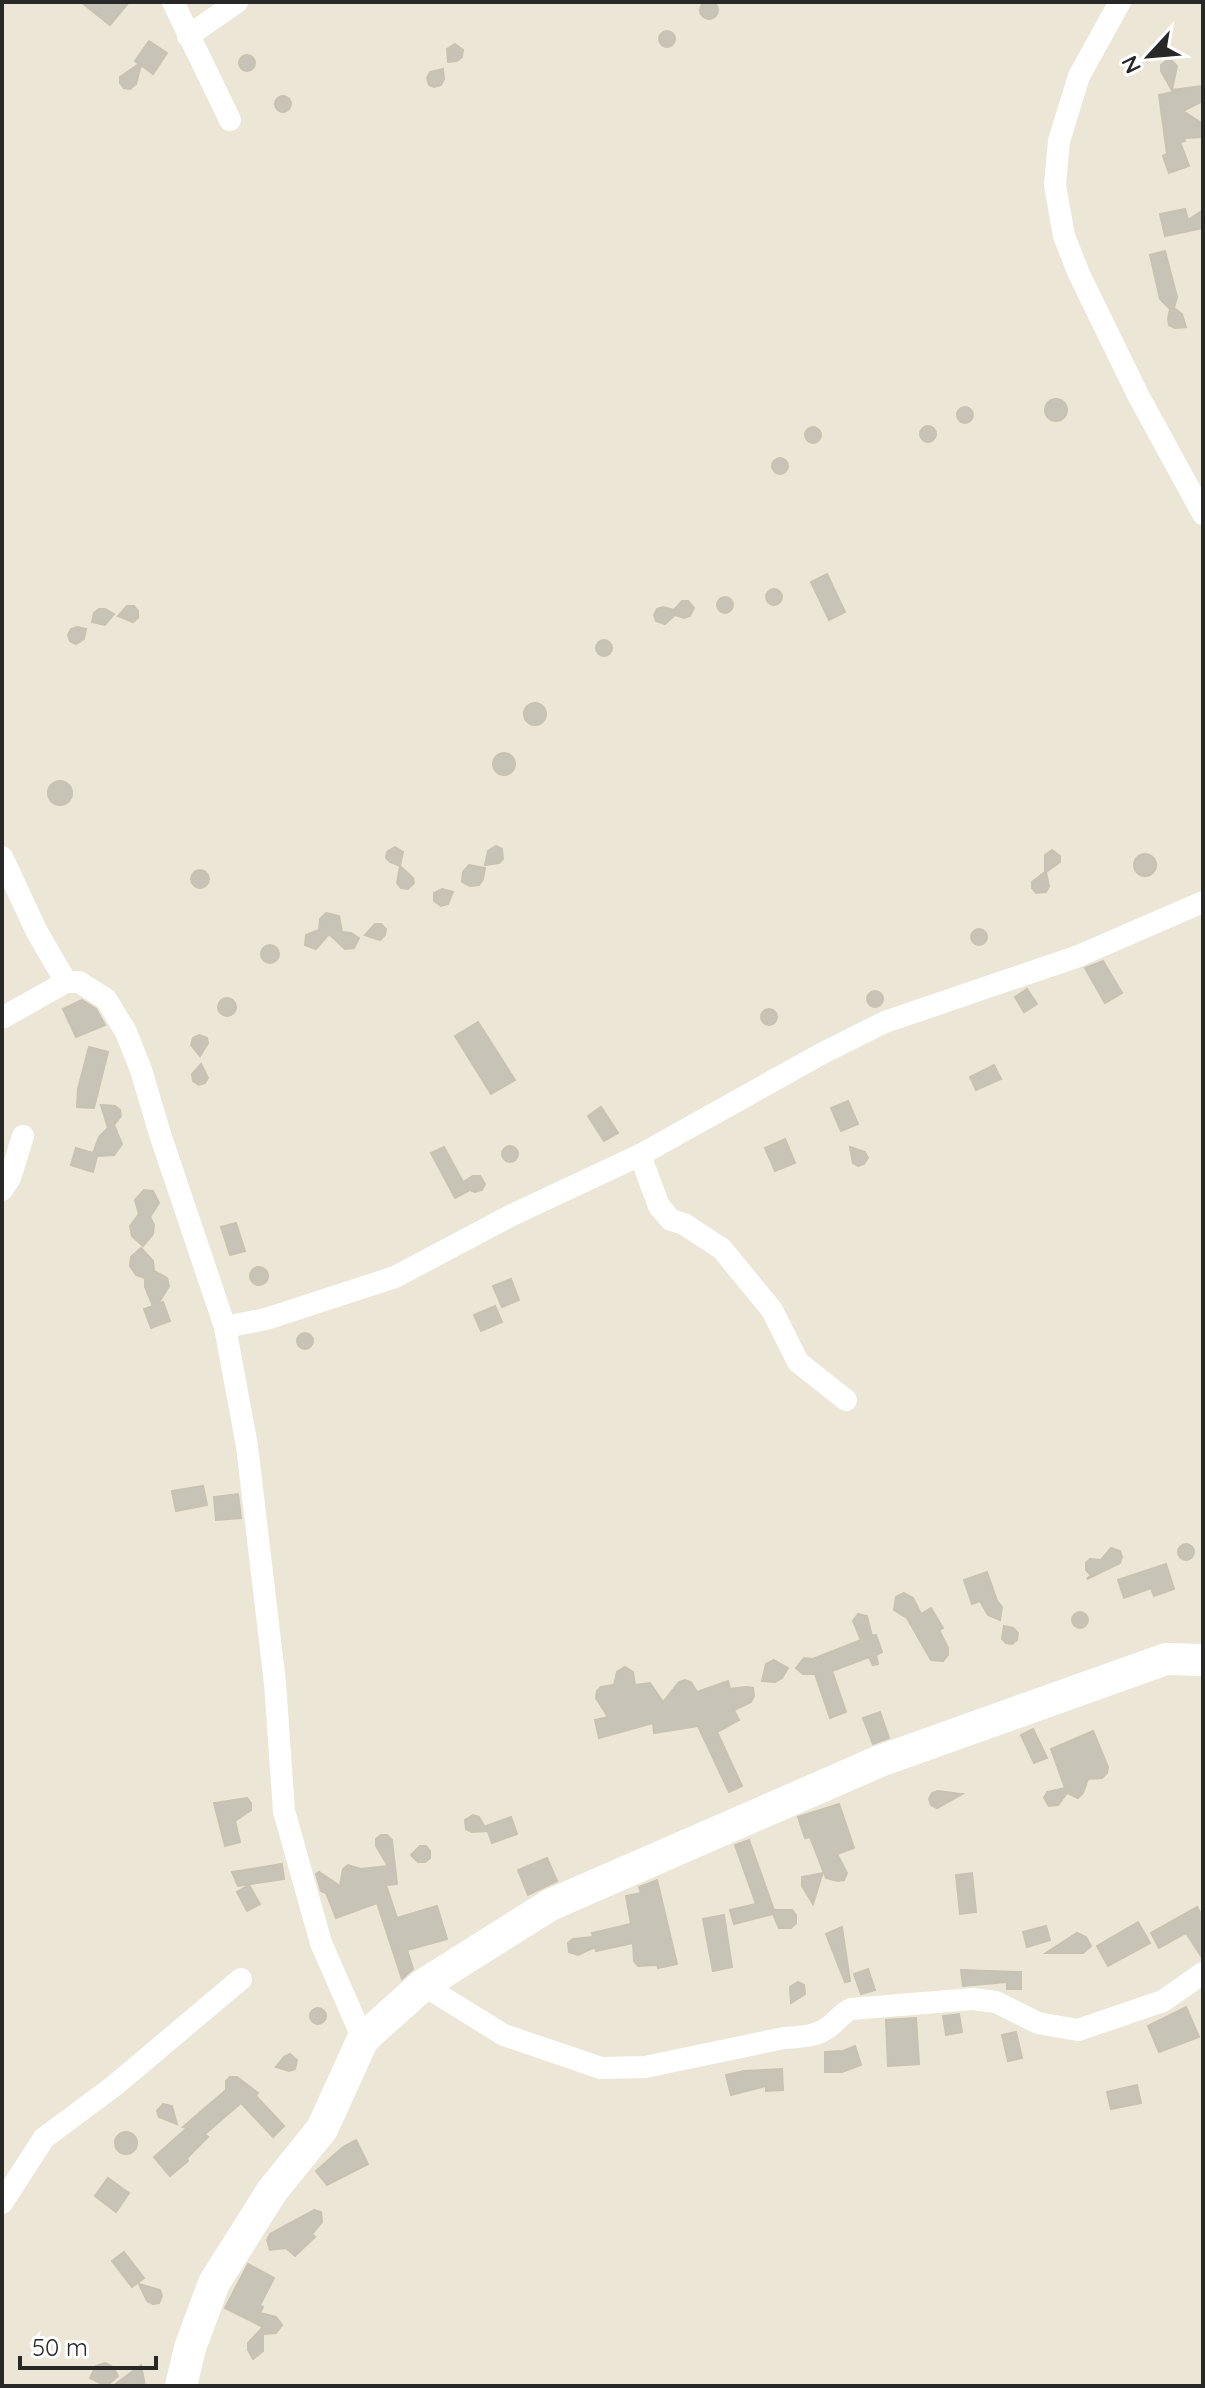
<svg xmlns="http://www.w3.org/2000/svg" width="1205" height="2388" font-family="Quicksand,sans-serif">
<style>
.building{fill:#c7c3b7;stroke:#c7c2b1;stroke-width:2}
.lines{fill:none;stroke-linecap:round;stroke-linejoin:round}
.street{stroke:#fff;stroke-width:22}
.secondary{stroke:#fff;stroke-width:32}
</style>
<rect width="100%" height="100%" fill="#ece6d7"/>
<g class="building">
<circle cx="709" cy="10" r="9"/>
<path d="M81,2h48l-19,23z"/>
<circle cx="667" cy="39" r="8"/>
<path d="M149,41l18,12 -14,21 -12,-9 -5,19 -6,5 -6,-1 -4,-5v-6l19,-13 -4,-3z"/>
<path d="M455,44l8,6 -1,7 -5,4 -9,1 -1,-13z"/>
<circle cx="247" cy="63" r="8"/>
<path d="M1166,61h6l5,5 -5,24 31,-4v15l-20,10 20,13v13l-19,1 1,3 -5,1 9,24 -20,7 -6,-17 4,-2 -8,-59 14,-3 -12,-21v-6z"/>
<path d="M443,69l1,10 -3,6 -7,2 -5,-2 -2,-7 3,-6z"/>
<circle cx="283" cy="104" r="8"/>
<path d="M1185,209l3,11 15,-10v18l-38,8 -5,-22z"/>
<path d="M1165,251l12,46 -3,11 8,6 4,13 -11,1 -6,-3 -1,-6 2,-10 -10,-10 -10,-44z"/>
<circle cx="1056" cy="410" r="11"/>
<circle cx="965" cy="415" r="8"/>
<circle cx="928" cy="434" r="8"/>
<circle cx="813" cy="435" r="8"/>
<circle cx="780" cy="466" r="8"/>
<path d="M827,574l18,38 -16,8 -18,-38z"/>
<circle cx="774" cy="597" r="8"/>
<circle cx="725" cy="605" r="8"/>
<path d="M682,601h6l6,7 -4,8 -6,2 -9,-3 -10,9 -9,-3 -2,-6 3,-6 6,-2 11,3z"/>
<path d="M127,606h7l4,5v7l-5,4 -15,-6z"/>
<path d="M99,609h6l9,5 -9,11 -13,-3 2,-9z"/>
<path d="M77,627l9,2 -2,10 -8,5 -6,-3 -2,-6 3,-6z"/>
<circle cx="604" cy="648" r="8"/>
<circle cx="535" cy="714" r="11"/>
<circle cx="504" cy="764" r="11"/>
<circle cx="60" cy="793" r="12"/>
<path d="M496,846l6,3 1,10 -4,4 -14,2 3,-14z"/>
<path d="M395,847l8,5 -3,14 -10,-4 -4,-4 1,-6z"/>
<path d="M1052,850l8,6v6l-14,10 3,14 -3,6 -10,1 -4,-5v-6l13,-10v-17z"/>
<circle cx="1145" cy="865" r="11"/>
<path d="M469,865l16,3 -2,11 -4,6 -9,1 -8,-4 1,-10z"/>
<path d="M400,866l13,12 1,5 -6,6 -7,-1 -4,-5z"/>
<circle cx="200" cy="879" r="9"/>
<path d="M442,889l11,3 -5,12 -7,2 -7,-5v-8z"/>
<path d="M326,913l13,3 3,16 9,1 8,5 -5,10 -9,1 -16,-15 -13,15 -11,-4 1,-10 13,-5 1,-11z"/>
<path d="M375,924h6l5,5 -1,6 -5,5 -15,-5z"/>
<circle cx="979" cy="937" r="8"/>
<circle cx="270" cy="954" r="9"/>
<path d="M1103,961l19,32 -17,10 -20,-35z"/>
<path d="M1027,989l10,15 -13,8 -9,-15z"/>
<circle cx="875" cy="999" r="8"/>
<circle cx="227" cy="1007" r="9"/>
<path d="M82,1000l14,9 9,16 -29,12 -13,-28z"/>
<circle cx="769" cy="1017" r="8"/>
<path d="M478,1022l37,58 -24,14 -36,-58z"/>
<path d="M199,1035l8,3 1,5 -8,13 -9,-11 2,-7z"/>
<path d="M89,1047l19,5 -14,56 -17,-1 1,-18z"/>
<path d="M201,1064l7,14 -3,5 -6,2 -6,-4 -1,-7z"/>
<path d="M994,1065l7,14 -25,11 -6,-13z"/>
<path d="M848,1101l10,23 -17,7 -10,-23z"/>
<path d="M101,1105l14,1 5,4 1,6 -7,9 8,19 -8,11 -17,1 -4,16 -22,-7 5,-17 17,5 6,-16 9,-9z"/>
<path d="M601,1107l17,26 -14,8 -16,-25z"/>
<path d="M785,1139l10,24 -20,8 -10,-23z"/>
<circle cx="510" cy="1154" r="8"/>
<path d="M444,1147l19,35 10,-6h7l5,8 -3,6 -7,2 -8,-3 1,2 -13,7 -24,-45z"/>
<path d="M850,1147l15,5 3,6 -4,6 -6,2 -5,-3z"/>
<path d="M144,1190l9,1 6,12 -9,14 4,8 -1,9 -10,12 -11,-10 -2,-10 9,-12 -4,-14z"/>
<path d="M236,1223l9,28 -15,4 -9,-28z"/>
<path d="M141,1248l12,13 1,10 13,7 2,8 -11,18 5,-2 7,19 -19,7 -7,-19 9,-3 -8,-19v-9l-9,-3 -6,-9 1,-9z"/>
<circle cx="259" cy="1276" r="9"/>
<path d="M511,1279l8,21 -17,7 -9,-21z"/>
<path d="M495,1306l7,16 -21,9 -7,-16z"/>
<circle cx="305" cy="1341" r="8"/>
<path d="M203,1486l4,19 -31,6 -4,-20z"/>
<path d="M238,1494l3,24 -25,2 -2,-23z"/>
<circle cx="1186" cy="1552" r="8"/>
<path d="M1111,1548l9,3 2,6 -2,6 -33,16 4,-4 -5,-5v-7l4,-4 11,1z"/>
<path d="M1166,1564l8,25 -20,7 -3,-8 -27,10 -6,-18z"/>
<path d="M987,1572l10,29 5,6 -2,13 -12,-5 -8,-14 -8,3 -8,-24z"/>
<path d="M904,1593l9,5 8,16 10,-6 12,20 -4,2 9,18v7l-5,6 -12,-1 -24,-42 -13,-8 2,-13z"/>
<circle cx="1080" cy="1620" r="8"/>
<path d="M858,1614l9,2 5,20 4,-1 6,17 -6,3 2,9 -5,1 -4,-8 -37,14 14,41 -16,6 -15,-44h-12l-7,-6 8,-10 9,1 48,-19 -8,-19z"/>
<path d="M1004,1626l9,2 5,5 -1,7 -5,4 -6,-1 -4,-4z"/>
<path d="M774,1660l14,8 -6,10 -7,4 -13,-1 4,-17z"/>
<path d="M625,1667l8,5 2,13 15,-2 13,19 16,-20 6,-2 6,2 6,10 31,-11 2,8 16,-2 7,1 1,8 -3,6 -17,8 5,10 -22,12 25,54 -13,6 -31,-66 -44,7 -1,-10 -54,15 -4,-18 13,-3 -12,-19 1,-7 4,-4 13,-2 3,-13z"/>
<path d="M880,1712l9,26 -16,6 -10,-26z"/>
<path d="M1033,1729l14,29 -13,5 -13,-28z"/>
<path d="M1093,1731l15,36 -1,6 -5,5 -14,1 -5,14 -5,5 -11,-5 -9,12 -9,1 -5,-8 3,-6 18,-4 -14,-39z"/>
<path d="M938,1791l24,3 -25,14 -6,-3 -2,-6 3,-6z"/>
<path d="M247,1798l4,5v7l-16,11 5,21 -15,4 -11,-43z"/>
<path d="M839,1804l15,44 -17,6 10,19 -3,7 -6,1 -12,-3 -16,-41 -5,1 -7,-21z"/>
<path d="M473,1815l6,2 8,14 -15,1 -6,-3 -1,-9z"/>
<path d="M511,1817l6,17 -25,9 -6,-17z"/>
<path d="M381,1835h6l5,5 5,44 -11,1 11,33 40,-12 10,33 -40,11 6,19 -11,10 -25,-76 -41,15 -10,-25 -5,-2 -5,-17 3,-2 21,14 3,-17 5,-4 13,4 27,-3 -12,-20v-7z"/>
<path d="M749,1840l25,70h18l4,5v8l-5,5h-12l-6,-14 -39,10 -4,-14 26,-6 -21,-59z"/>
<path d="M420,1846h6l4,5v7l-5,4h-7l-7,-7z"/>
<path d="M547,1858l10,23 -29,14 -10,-25z"/>
<path d="M282,1864l2,15 -46,7 -6,-14z"/>
<path d="M823,1873l-2,5 -8,26 -11,-18v-9z"/>
<path d="M972,1873l4,39 -16,2 -4,-39z"/>
<path d="M657,1880l20,84 -19,4v-3l-20,1 -4,-5 -1,-18 -37,8 -1,-4 -17,8 -9,-3 -1,-9 5,-4 20,-2 -1,-4 39,-9 -5,-28 15,-3 -2,-6z"/>
<path d="M249,1885l11,19 -13,7 -10,-19z"/>
<path d="M1197,1907l6,10v42l-17,-26 -27,15 -8,-15z"/>
<path d="M724,1915l8,52 -19,4 -10,-52z"/>
<path d="M1138,1922l12,21 -42,23 -11,-20z"/>
<path d="M1046,1926l4,14 -23,7 -4,-15z"/>
<path d="M842,1927l8,54 -5,1 -19,-48z"/>
<path d="M1077,1933l9,4 5,9 -8,7h-37z"/>
<path d="M868,1969l7,21 -14,4 -7,-20z"/>
<path d="M961,1970l60,2v17h-14v-7l-44,4z"/>
<path d="M798,1982l6,3 1,9 -14,9 -1,-16z"/>
<path d="M1186,2007l13,30 -40,15 -11,-26z"/>
<circle cx="318" cy="2016" r="8"/>
<path d="M959,2014l3,18 -16,3 -3,-19z"/>
<path d="M916,2018l3,46 -31,2 -2,-46z"/>
<path d="M1016,2032l6,26 -14,3 -6,-26z"/>
<path d="M855,2046l6,19 -19,7h-17v-20l18,-1z"/>
<path d="M290,2054l7,6 -2,9 -6,2 -13,-4 8,-10z"/>
<path d="M782,2069l1,21 -17,1v-5l-35,9 -5,-20 18,-4z"/>
<path d="M230,2077h7l21,16 -2,3 28,30 -11,11 -32,-34 -36,31 3,3 -21,21 1,3 -18,15 -16,-19 33,-29 -4,-1 43,-37v-9z"/>
<path d="M1137,2085l4,18 -30,6 -4,-17z"/>
<path d="M163,2104l9,2 5,18 -18,-7 -2,-6z"/>
<circle cx="126" cy="2143" r="11"/>
<path d="M356,2140l12,24 -41,21 -11,-14 27,-24z"/>
<path d="M108,2178l21,15 -13,19 -21,-16z"/>
<path d="M314,2210l7,2 1,10 -10,12 3,3 -20,19 -9,-8 -16,2 -3,-10 3,-6z"/>
<path d="M124,2252l20,26 -12,9 -20,-26z"/>
<path d="M248,2264l26,14 -14,27 3,2 -3,6 16,4 6,8 -6,8 -13,1v17l-10,8 -5,-9v-7l15,-16 -38,-19z"/>
<path d="M139,2284l21,6 2,6 -3,7 -6,1 -6,-3z"/>
<path d="M105,2363l8,4 5,9 -8,7 -8,1 -12,-6 6,-12z"/>
<path d="M141,2365l4,21h-32z"/>
</g>
<g class="lines">
<g class="street">
<path d="M173,2l57,118"/>
<path d="M1120,2l-41,74 -20,65 -4,44 9,51 15,38 59,121 65,119"/>
<path d="M188,36l49,-34"/>
<path d="M2,857l35,75 29,50h13l27,17 20,33 15,38 19,64 65,193 22,119 28,237 9,128 37,132 42,96"/>
<path d="M2,1018l64,-36"/>
<path d="M640,1155l19,51 12,14 13,4 38,25 50,61 26,52 48,38"/>
<path d="M2,1190l8,-12 13,-42"/>
<path d="M225,1327l41,-8 129,-42 117,-62 128,-60 181,-101 64,-32 191,-65 127,-55"/>
<path d="M423,1985l81,50 97,33 44,-1 139,-29c16,-1 33,-1 46,-12 8,-6 12,-13 21,-17l122,-10 23,3 42,21 40,7 85,-29 40,-28"/>
<path d="M2,2203l42,-65 70,-52 127,-107"/>
</g>
<path class="secondary" d="M181,2386l9,-38 24,-65 58,-92 50,-62 41,-90 60,-54 127,-80 330,-144 286,-102 37,1"/>
</g>
<rect width="1205" height="2388" fill="none" stroke="#282828" stroke-width="8"/>
<g transform="translate(1149 56) rotate(244)" stroke="#ffffff" stroke-width="6" paint-order="stroke">
<path d="M0-6L14 30L0 20L-14 30Z" fill="#282828"/>
<text y="-12" font-size="22" font-weight="bold" text-anchor="middle" fill="#282828">N</text>
</g>
<path d="M20 2356v12h136v-12" fill="none" stroke="#282828" stroke-width="4"/>
<text x="32" y="2356" font-size="24" fill="#282828" stroke="#ffffff" stroke-width="6" paint-order="stroke">50 m</text>
</svg>
